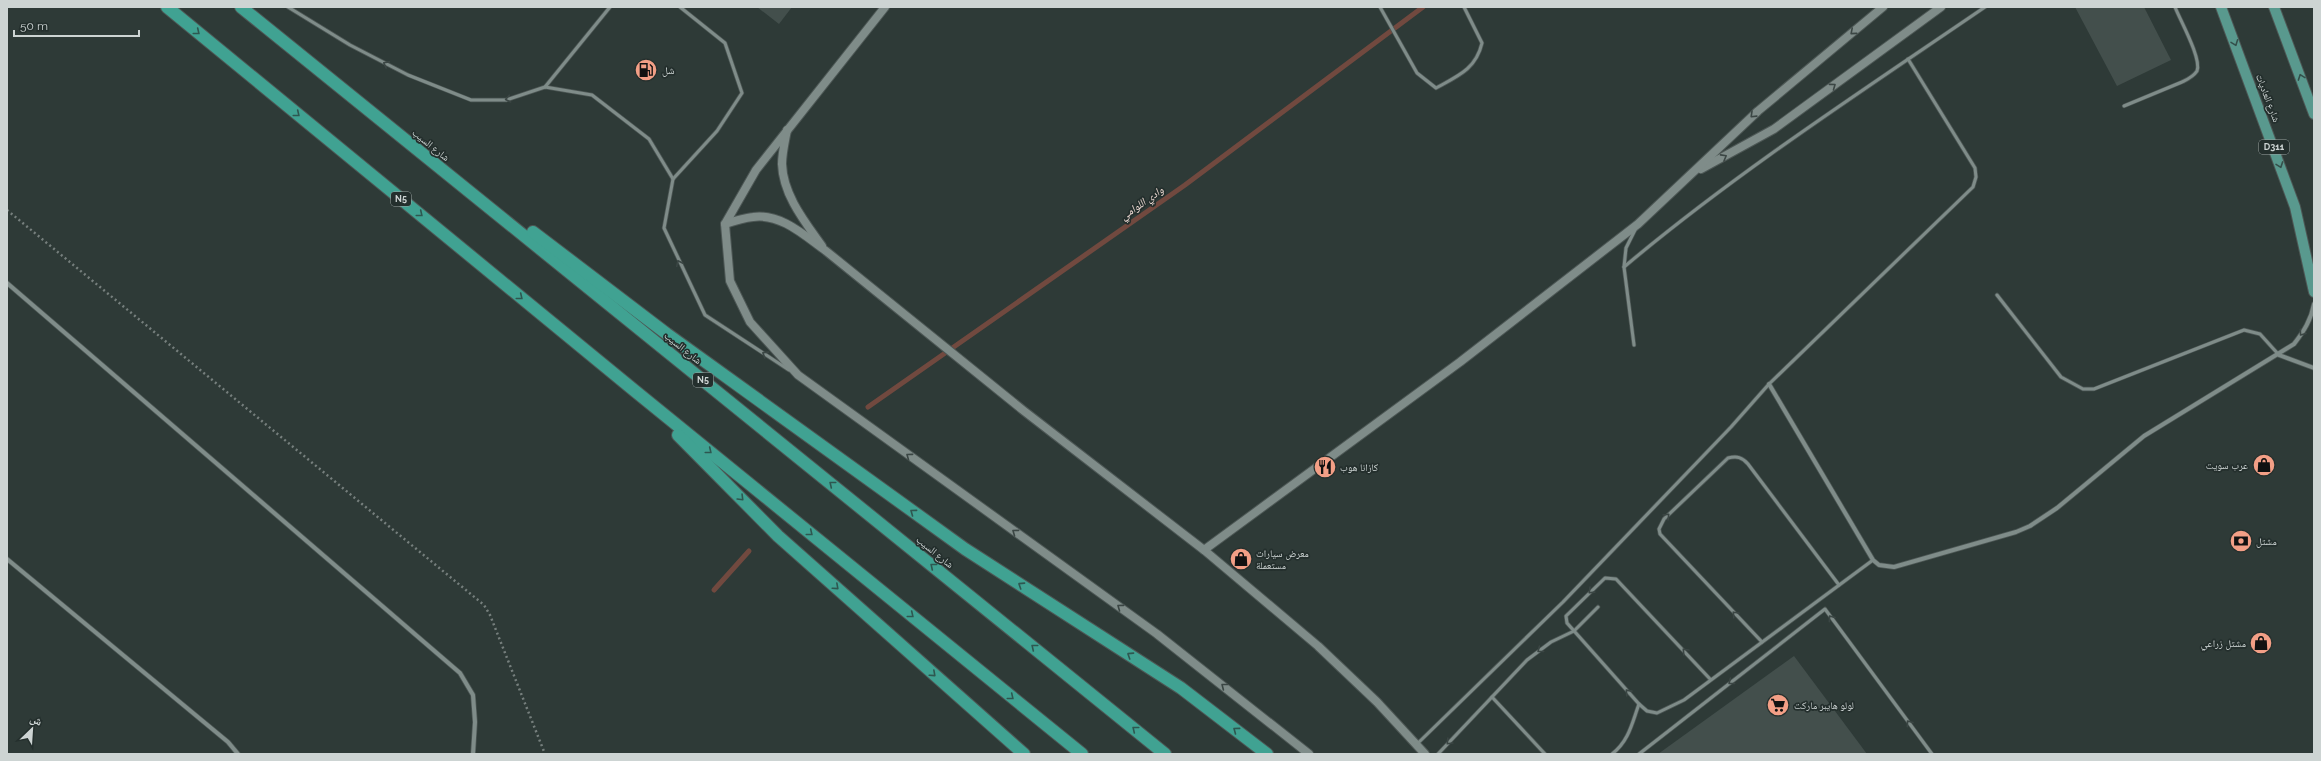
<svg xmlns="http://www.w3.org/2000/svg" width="2321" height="761" font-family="Raleway,'Noto Naskh Arabic',sans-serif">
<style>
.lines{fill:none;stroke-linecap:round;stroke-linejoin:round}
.stream{stroke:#71493f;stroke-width:5}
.building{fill:#434f4c}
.lane-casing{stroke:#4d5755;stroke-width:4.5}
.street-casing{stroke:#4d5755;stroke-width:5.5}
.secondary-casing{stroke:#4d5755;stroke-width:10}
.primary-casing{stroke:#4d5755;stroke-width:12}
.highway-casing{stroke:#4d5755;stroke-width:14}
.path{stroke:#767f7d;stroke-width:2.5;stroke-dasharray:2 3;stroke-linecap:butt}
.lane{stroke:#7f8c89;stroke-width:3}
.street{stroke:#7f8c89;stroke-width:4}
.secondary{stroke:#7f8c89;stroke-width:8}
.primary{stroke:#59998e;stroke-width:10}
.highway{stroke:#40a292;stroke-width:12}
.oneway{stroke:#2e5750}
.oneway2{stroke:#3b4644}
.oneway3{stroke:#344f4a}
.labels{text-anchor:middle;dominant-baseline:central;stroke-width:3.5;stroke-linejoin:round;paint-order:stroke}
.shield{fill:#242f2d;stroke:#9aa2a1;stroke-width:1}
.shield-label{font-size:9px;font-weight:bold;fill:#cdd4d3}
.poi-label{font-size:10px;fill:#cdd4d3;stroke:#242f2d;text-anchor:start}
.street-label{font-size:10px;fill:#cdd4d3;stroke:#242f2d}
.water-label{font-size:11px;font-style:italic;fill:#f2ded7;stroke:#242f2d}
</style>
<rect width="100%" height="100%" fill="#2e3a37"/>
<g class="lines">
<g class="stream">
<path d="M868,407l317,-222 238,-178"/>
<path d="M714,590l35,-39"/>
</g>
</g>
<g class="building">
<path d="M757,7h35l-13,17z"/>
<path d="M2075,7h69l27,53 -54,26z"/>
<path d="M1794,656l73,98h-209z"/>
</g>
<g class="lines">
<g class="lane-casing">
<g id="lane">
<path d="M288,7l62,38 58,30 63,25h35l39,-13 47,8 57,44 24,40"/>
<path d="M680,7l45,36 17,50 -25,38 -44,48 -9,49 41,87 84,55"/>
<path d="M1380,7l37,66 19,15c22,-12 40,-19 46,-45l-18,-36"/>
<path d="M545,87l65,-80"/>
<path d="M2124,106l58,-24c6,-3 11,-5 15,-11 5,-12 -17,-51 -22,-64"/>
<path d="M1624,267c113,-95 238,-176 361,-260"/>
<path d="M1997,295l64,82 22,12h11l150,-59 16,4 19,21"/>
<path d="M1634,345l-10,-78 2,-19 9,-18"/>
<path d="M1762,642l-102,-108 -1,-5 5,-10 64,-61c9,-2 14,-1 20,6l91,121"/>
<path d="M1711,680l-95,-101 -11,-1 -39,38 1,7 72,81 8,7 10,2 27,-13 189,-140"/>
<path d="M1492,697l53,57"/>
<path d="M1417,744l146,-142 168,-175 38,-43 204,-197 3,-10 -1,-9 -67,-109"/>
<path d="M1438,754l89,-94 24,-18 23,-11 24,-24"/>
<path d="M1612,754c17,-13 20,-31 27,-50"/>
<path d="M1639,754l186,-145 107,145"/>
</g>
</g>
<g class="street-casing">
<g id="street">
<path d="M7,283l453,390 13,22 2,27 -2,32"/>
<path d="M2279,355l35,13"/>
<path d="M1769,384l104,176 6,5 15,2 122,-35 14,-6 27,-18 87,-72 150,-92c10,-13 17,-24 20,-40"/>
<path d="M7,559l221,183 10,12"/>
</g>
</g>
<g class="secondary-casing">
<g id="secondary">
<path d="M885,7l-129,163 -31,54 5,57 20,41 48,53 359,259 152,120"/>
<path d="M787,130c-2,11 -5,23 -5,34 1,31 23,58 40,82"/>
<path d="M1701,169l73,-40 167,-122"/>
<path d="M725,224c9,-3 19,-6 28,-7 28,-4 52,19 73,34l198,160 180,139 114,96 59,56 48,52"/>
<path d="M1204,550l256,-188 178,-138 120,-113 125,-104"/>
</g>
</g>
<g class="primary-casing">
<g id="primary">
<path d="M2221,7l74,200 19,85"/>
<path d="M2274,7l40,107"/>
</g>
</g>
<g class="highway-casing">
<g id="highway">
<path d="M167,7l468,384 447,363"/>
<path d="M241,7l924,747"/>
<path d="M533,232l134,102 298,215 216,139 86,66"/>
<path d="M678,435l100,101 246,218"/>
</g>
</g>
<path class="path" d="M7,210l477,395 6,10 55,139"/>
<use href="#lane" class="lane"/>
<use href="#street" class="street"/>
<use href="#secondary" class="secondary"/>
<use href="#primary" class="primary"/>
<use href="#highway" class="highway"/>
</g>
<defs><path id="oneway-chevron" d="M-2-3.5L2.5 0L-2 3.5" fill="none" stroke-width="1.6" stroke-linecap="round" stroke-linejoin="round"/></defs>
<g class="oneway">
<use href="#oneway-chevron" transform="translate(197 32) rotate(39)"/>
<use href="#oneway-chevron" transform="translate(297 114) rotate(39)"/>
<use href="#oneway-chevron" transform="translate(420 214) rotate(39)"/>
<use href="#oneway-chevron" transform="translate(520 297) rotate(39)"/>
<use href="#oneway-chevron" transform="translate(709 451) rotate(39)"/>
<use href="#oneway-chevron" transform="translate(832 484) rotate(-141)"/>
<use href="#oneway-chevron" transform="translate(741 498) rotate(45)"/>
<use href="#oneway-chevron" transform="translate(913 512) rotate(-144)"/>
<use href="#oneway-chevron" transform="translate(810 533) rotate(39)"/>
<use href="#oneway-chevron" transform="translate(933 566) rotate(-141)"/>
<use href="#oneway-chevron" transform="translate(1021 585) rotate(-147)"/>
<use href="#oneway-chevron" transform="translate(836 587) rotate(42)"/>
<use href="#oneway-chevron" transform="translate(911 615) rotate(39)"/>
<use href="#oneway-chevron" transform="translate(1034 647) rotate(-141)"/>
<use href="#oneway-chevron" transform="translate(1130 655) rotate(-147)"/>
<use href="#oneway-chevron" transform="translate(933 674) rotate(42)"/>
<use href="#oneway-chevron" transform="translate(1011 697) rotate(39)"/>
<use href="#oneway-chevron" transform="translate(1135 729) rotate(-141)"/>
<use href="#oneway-chevron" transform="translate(1236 730) rotate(-143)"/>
</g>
<g class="oneway2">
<use href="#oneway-chevron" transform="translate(1853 32) rotate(139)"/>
<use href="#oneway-chevron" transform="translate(386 64) rotate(-152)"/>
<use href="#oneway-chevron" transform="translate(1833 86) rotate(-36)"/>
<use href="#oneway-chevron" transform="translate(508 99) rotate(168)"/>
<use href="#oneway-chevron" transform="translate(1753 115) rotate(136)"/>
<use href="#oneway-chevron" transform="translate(1724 157) rotate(-29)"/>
<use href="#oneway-chevron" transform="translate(679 263) rotate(-116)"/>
<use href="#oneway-chevron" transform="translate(2302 333) rotate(126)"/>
<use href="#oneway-chevron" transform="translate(765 354) rotate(-147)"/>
<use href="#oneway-chevron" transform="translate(909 456) rotate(-144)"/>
<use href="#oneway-chevron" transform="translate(1667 516) rotate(-45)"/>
<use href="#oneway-chevron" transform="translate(1015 532) rotate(-144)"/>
<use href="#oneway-chevron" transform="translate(1591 591) rotate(136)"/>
<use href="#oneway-chevron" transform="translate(1120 607) rotate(-144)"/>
<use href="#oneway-chevron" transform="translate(1735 614) rotate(-133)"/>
<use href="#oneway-chevron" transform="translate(1831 618) rotate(-126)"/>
<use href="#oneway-chevron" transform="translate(1540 650) rotate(142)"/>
<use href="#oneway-chevron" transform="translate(1685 651) rotate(-133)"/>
<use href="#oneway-chevron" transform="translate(1731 682) rotate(142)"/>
<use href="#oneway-chevron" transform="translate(1224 686) rotate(-142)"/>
<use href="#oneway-chevron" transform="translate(1628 692) rotate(-132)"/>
<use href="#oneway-chevron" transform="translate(1909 723) rotate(-126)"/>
<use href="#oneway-chevron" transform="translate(1449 742) rotate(134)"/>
</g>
<g class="oneway3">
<use href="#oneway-chevron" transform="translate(2235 43) rotate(69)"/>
<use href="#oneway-chevron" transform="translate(2301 77) rotate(-110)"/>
<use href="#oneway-chevron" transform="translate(2280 165) rotate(70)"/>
</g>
<defs>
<g id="fuel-disc" transform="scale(1.15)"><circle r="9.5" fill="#f39f86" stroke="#242f2d"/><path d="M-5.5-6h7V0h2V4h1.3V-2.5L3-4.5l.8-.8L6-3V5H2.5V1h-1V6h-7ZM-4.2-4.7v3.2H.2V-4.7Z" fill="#111"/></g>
<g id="shop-disc" transform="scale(1.15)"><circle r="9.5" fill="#f39f86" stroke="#242f2d"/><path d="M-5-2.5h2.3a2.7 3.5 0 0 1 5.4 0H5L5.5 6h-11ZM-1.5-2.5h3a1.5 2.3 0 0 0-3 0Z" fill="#111"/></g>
<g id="restaurant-disc" transform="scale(1.15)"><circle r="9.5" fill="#f39f86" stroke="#242f2d"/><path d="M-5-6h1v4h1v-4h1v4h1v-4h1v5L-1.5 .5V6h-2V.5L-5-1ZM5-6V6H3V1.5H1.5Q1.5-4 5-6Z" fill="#111"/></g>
<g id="bank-disc" transform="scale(1.15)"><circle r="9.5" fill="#f39f86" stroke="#242f2d"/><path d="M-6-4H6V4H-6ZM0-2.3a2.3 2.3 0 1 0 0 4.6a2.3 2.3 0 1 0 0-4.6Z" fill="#111"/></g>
<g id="supermarket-disc" transform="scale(1.15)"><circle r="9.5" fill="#f39f86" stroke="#242f2d"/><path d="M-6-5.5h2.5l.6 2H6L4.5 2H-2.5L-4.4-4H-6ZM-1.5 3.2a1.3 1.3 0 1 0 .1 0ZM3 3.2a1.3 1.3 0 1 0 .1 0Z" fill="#111"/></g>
</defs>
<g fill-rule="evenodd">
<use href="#fuel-disc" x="646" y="70"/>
<use href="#shop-disc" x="2264" y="465"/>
<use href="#restaurant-disc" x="1325" y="467"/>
<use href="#bank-disc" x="2241" y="541"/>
<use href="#shop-disc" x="1241" y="559"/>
<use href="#shop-disc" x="2261" y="643"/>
<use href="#supermarket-disc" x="1778" y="705"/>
</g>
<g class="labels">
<g class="shield">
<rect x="2259" y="140" width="30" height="14" rx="3"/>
<rect x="391" y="192" width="20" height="14" rx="3"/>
<rect x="693" y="373" width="20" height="14" rx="3"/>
</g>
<g class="shield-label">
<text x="2274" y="147">D311</text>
<text x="401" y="199">N5</text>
<text x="703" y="380">N5</text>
</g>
<g class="poi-label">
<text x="662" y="70">شل</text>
<text x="2248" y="465" text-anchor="end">عرب سويت</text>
<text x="1340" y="467">كازانا هوب</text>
<text x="2256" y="541">مشتل</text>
<text x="1256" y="553">معرض سيارات<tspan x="1256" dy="12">مستعملة</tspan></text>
<text x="2246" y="643" text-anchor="end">مشتل زراعي</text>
<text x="1794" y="705">لولو هايبر ماركت</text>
</g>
<g class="street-label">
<text transform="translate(2268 98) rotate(69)">شارع العاديات</text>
<text transform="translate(431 145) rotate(39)">شارع السيب</text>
<text transform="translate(683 348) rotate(39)">شارع السيب</text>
<text transform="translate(935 552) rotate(39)">شارع السيب</text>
</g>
<g class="water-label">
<text transform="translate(1142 203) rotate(-35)">وادي اللوامي</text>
</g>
</g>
<rect width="2321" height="761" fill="none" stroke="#cdd4d3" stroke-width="16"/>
<g transform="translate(32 729) rotate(25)" stroke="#242f2d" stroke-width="3" paint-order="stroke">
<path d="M0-3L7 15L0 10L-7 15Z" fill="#cdd4d3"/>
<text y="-6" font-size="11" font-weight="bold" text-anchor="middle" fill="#cdd4d3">ش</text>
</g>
<path d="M14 30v6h125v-6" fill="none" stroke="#cdd4d3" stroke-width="2"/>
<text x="20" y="30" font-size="12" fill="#cdd4d3" stroke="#242f2d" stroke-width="3" paint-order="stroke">50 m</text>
</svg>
